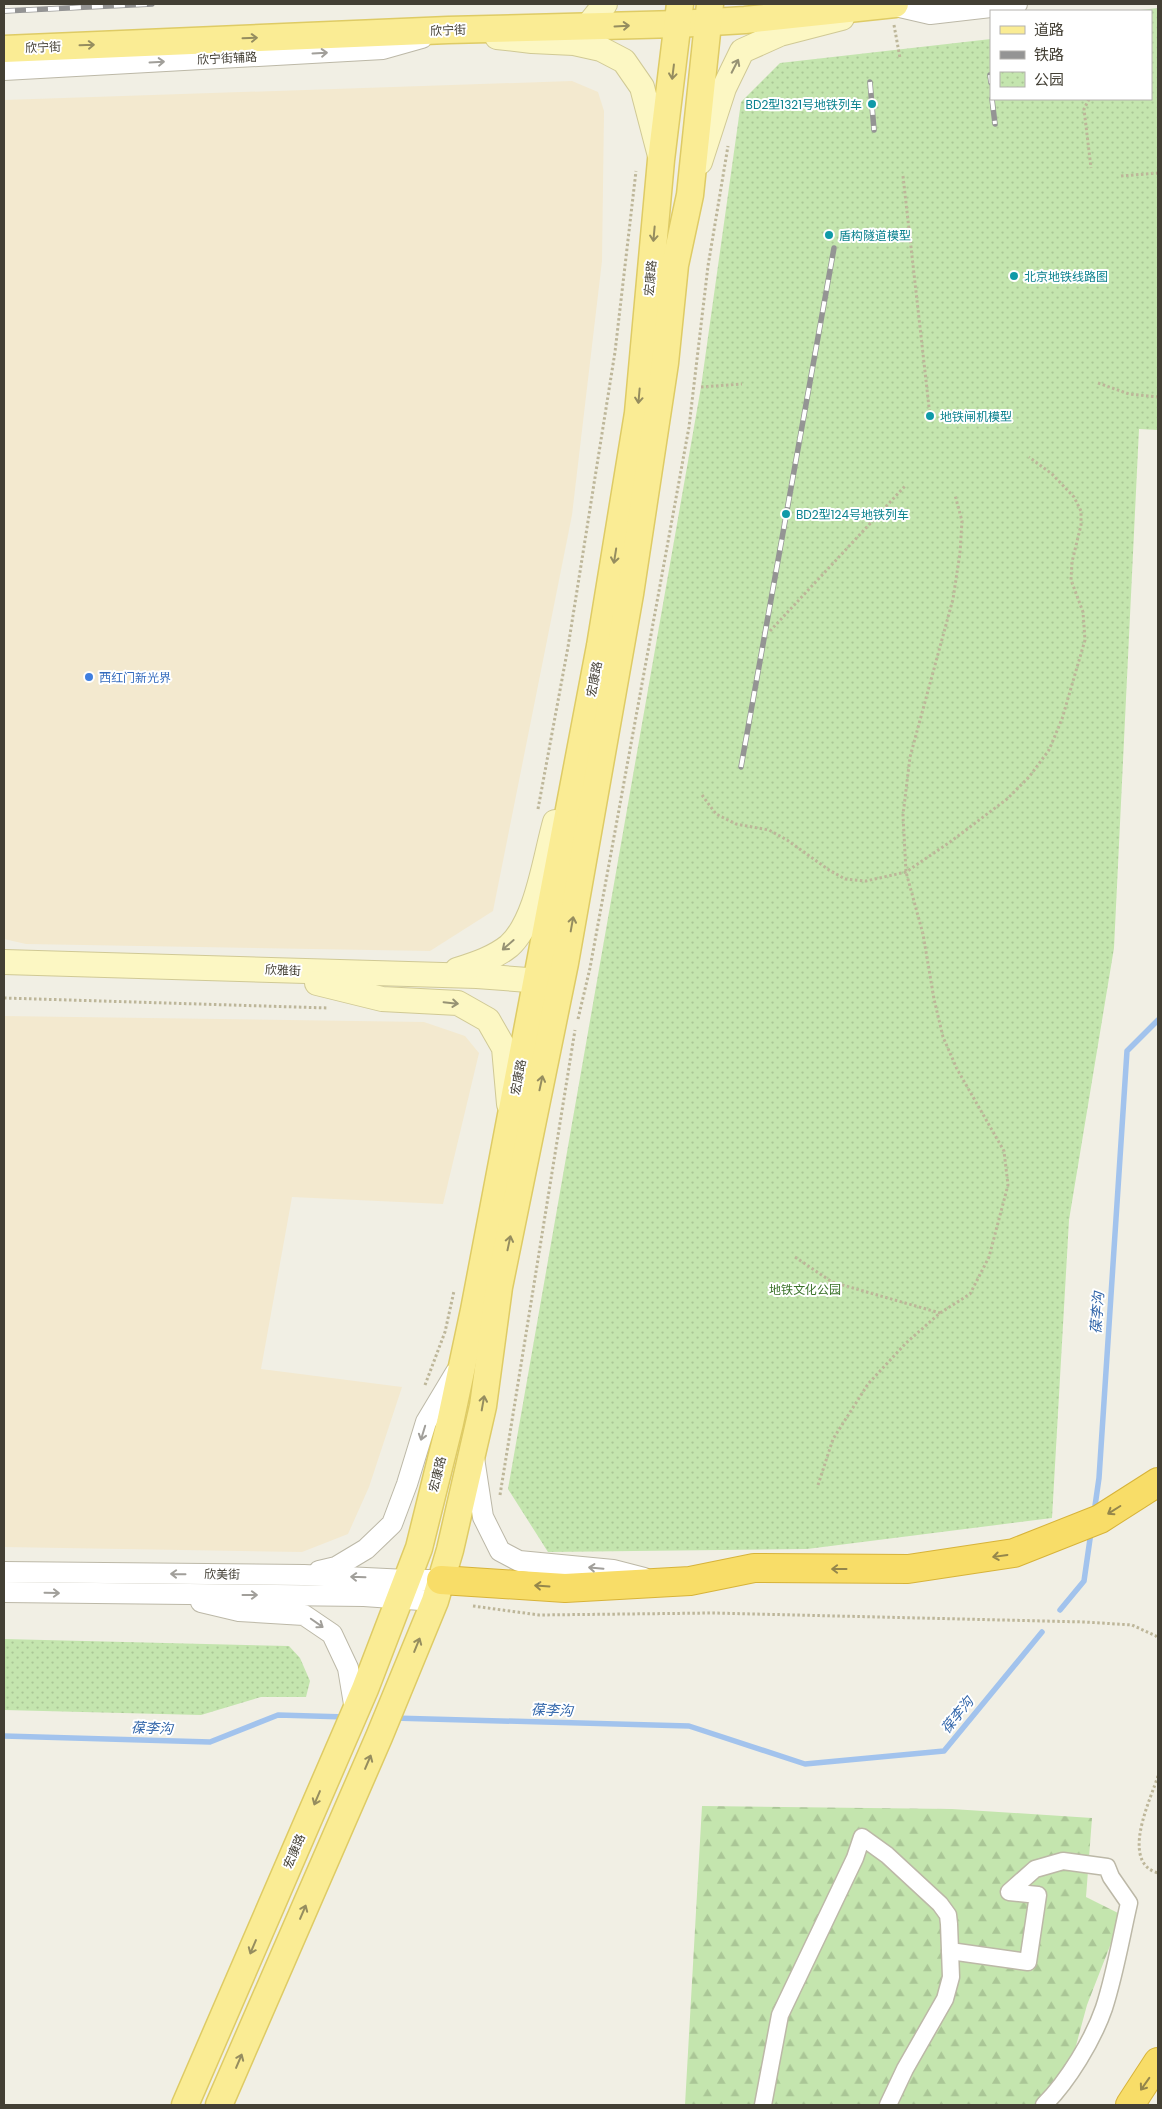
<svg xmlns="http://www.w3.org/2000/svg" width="1162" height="2109" font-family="Poppins,'Noto Sans SC',sans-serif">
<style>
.commercial{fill:#f3e9cf}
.forest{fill:url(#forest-firs)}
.park{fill:url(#park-dots)}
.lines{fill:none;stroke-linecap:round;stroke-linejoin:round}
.stream{stroke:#a2c3ed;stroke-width:5.5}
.minor-casing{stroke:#bcb8a7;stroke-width:19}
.tertiary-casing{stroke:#bcb8a7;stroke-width:22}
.secondary-casing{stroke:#d0c995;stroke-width:26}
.primary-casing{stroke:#decb65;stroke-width:29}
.motorway-casing{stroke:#d7b339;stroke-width:30}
.path{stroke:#bdb699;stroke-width:3;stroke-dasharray:2.5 2.5;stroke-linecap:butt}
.minor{stroke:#fff;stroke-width:16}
.tertiary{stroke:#fff;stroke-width:20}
.secondary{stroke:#fcf7c3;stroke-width:24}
.primary{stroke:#faec94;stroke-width:26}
.motorway{stroke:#f8dd68;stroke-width:28}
.rail-casing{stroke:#949494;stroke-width:5.5}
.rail{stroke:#fff;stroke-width:4;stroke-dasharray:11;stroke-linecap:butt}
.oneway{stroke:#958d5f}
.oneway2{stroke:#a19f9a}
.oneway3{stroke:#969274}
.oneway4{stroke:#94864b}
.culture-dot{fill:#0f9aa8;stroke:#fff;stroke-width:2}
.shop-dot{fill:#3f7fe0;stroke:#fff;stroke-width:2}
.labels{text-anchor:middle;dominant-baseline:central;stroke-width:4;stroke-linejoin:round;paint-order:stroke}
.street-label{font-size:12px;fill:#433f34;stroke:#fff}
.culture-label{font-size:12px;fill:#0d838f;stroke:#fff;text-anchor:start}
.shop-label{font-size:12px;fill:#366cbe;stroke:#fff;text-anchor:start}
.park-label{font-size:12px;fill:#3b722a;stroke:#fff}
.water-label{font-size:14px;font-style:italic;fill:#3266aa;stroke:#fff}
</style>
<defs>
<pattern id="forest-firs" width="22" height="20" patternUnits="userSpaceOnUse" patternTransform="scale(1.25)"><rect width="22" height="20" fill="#c4e5ae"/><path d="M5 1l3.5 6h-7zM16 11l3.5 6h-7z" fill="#aac696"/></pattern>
<pattern id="park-dots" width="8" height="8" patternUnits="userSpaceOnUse" patternTransform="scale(1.25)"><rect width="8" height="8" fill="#c4e5ae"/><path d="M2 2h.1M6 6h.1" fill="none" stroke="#aac696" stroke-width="1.8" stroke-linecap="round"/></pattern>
</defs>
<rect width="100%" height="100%" fill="#f1efe4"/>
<g class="commercial">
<path d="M572,81l26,11 6,19 -2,150 -30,254 -79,396 -63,40 -404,-7 -22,-5v-839z"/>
<path d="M4,1016l420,6 41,14 14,17 -36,151 -151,-7 -31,172 141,18 -33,100 -21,47 -46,18 -298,-5z"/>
</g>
<path class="forest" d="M702,1806l250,3 140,9 -6,79 36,18 -35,90 -13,48 -36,52h-353z"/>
<g class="park">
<path d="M1158,8v422l-19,-1 -25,519 -45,272 -17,298 -245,31 -259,3 -40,-63 193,-1102 40,-285 39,-39 211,-24v60h160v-88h-19z"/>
<path d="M4,1639l285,7 11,12 10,23 -4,16h-45l-60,18 -197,-5z"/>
</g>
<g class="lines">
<g class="stream">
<path d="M1094,1513l5,-35 28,-427 31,-31"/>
<path d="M1060,1610l24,-29 7,-49"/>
<path d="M393,1718l296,8 116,38 139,-13 98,-119"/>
<path d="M4,1736l206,6 68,-27 68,2"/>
</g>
<g class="minor-casing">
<g id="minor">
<path d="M950,1951l78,11 10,-67 -29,-3 26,-23 28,-8 44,6 4,10 18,26c-8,35 -14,71 -25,105 -11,32 -36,73 -60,97"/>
<path d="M763,2105l17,-90 75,-157 7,-21 25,18 53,49 8,11 1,9 2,53 -6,22 -40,70 -17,36"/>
</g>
</g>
<g class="tertiary-casing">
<g id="tertiary">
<path d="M891,5l39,9 87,-10"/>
<path d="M4,70l379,-21 39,-11"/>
<path d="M474,1458l9,59 17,34 19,10 94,9 31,8"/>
<path d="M319,1571l17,-4 30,-18 26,-25 15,-40 19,-62 30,-50"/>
<path d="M4,1572l300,3 103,5h34"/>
<path d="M4,1592l360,4 71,5"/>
<path d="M201,1602l38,9 65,4 28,19 16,34 7,42"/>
</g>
</g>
<g class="secondary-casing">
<g id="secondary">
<path d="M586,28l19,-24"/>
<path d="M497,37l35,4 42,2 27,6 23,12 18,26 18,69"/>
<path d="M700,162l24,-74 18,-37 38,-17 62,-16"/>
<path d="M4,962l473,14 77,6"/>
<path d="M457,970c19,-6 37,-12 52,-24 28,-25 36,-89 46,-124"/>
<path d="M317,983l65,16 76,4 30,17 16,28 5,56"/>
</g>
</g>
<g class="primary-casing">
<g id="primary">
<path d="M4,49l444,-19 230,-6 67,-4 150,-16"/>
<path d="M185,2105l180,-416 54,-141 31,-125 24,-113 126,-664 38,-233 23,-253 19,-156"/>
<path d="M219,2105l160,-368 56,-136 15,-51 33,-144 16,-119 66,-324 65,-369 35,-231 10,-98 15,-70 20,-191"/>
</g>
</g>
<g class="motorway-casing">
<g id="motorway">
<path d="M441,1580l124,8 125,-7 64,-13 154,1 106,-16 86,-34 58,-37"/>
<path d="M1130,2105l28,-43"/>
</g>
</g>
<g class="path">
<path d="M894,25l6,33"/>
<path d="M1089,99l-5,10 7,59"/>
<path d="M903,176l27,240"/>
<path d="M1121,176l37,-3"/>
<path d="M1098,383l31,11 29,3"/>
<path d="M701,387l41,-3"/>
<path d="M770,631l136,-146"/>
<path d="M702,795l14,19 20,10 33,6 18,10 42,30 16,9 21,2 40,-9 44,-30 57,-43 22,-22 20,-27 13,-31 23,-79 -2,-28 -12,-32 1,-18 9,-37v-14l-7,-14 -22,-23 -23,-17"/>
<path d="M538,809l30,-162 47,-295 21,-181"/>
<path d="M4,998l324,10"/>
<path d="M578,1019l12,-51 99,-541 19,-161 20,-120"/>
<path d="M795,1257l37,25 108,31"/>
<path d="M425,1385l20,-53 9,-41"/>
<path d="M818,1485l15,-46 35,-55 38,-41 34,-30 30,-19 19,-37 19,-72 -4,-34 -47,-82 -14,-32 -9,-38 -11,-65 -17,-62 -3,-57 7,-58 43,-158 7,-46 2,-32 -7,-26"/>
<path d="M500,1495l75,-465"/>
<path d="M473,1606l66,9 174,-2 372,9 47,3 24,11 2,3"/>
<path d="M1158,1776c-7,22 -32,73 -10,92 2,2 7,4 10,5"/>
</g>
<use href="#minor" class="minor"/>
<use href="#tertiary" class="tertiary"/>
<use href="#secondary" class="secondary"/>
<use href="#primary" class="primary"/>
<use href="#motorway" class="motorway"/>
<g class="rail-casing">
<g id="rail">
<path d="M4,11l148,-7"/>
<path d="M990,75l1,8"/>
<path d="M870,82l4,48"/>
<path d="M992,99l3,25"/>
<path d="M741,767l93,-519"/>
</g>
</g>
<use href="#rail" class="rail"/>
</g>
<defs><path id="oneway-shaft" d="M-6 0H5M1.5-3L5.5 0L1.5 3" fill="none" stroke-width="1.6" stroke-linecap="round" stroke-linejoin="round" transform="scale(1.25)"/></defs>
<g class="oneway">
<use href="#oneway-shaft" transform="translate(622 26) rotate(-3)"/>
<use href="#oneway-shaft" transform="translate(250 38) rotate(-2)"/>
<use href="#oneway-shaft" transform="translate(87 45) rotate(-2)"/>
<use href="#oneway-shaft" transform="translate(673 72) rotate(97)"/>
<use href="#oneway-shaft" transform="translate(654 234) rotate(95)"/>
<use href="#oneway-shaft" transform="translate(639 396) rotate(95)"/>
<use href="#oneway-shaft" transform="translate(615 556) rotate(99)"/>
<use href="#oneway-shaft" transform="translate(572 924) rotate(-80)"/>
<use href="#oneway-shaft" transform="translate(541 1083) rotate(-78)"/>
<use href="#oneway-shaft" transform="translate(509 1243) rotate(-78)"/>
<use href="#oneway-shaft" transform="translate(483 1403) rotate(-80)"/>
<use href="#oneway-shaft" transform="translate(417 1645) rotate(-68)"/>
<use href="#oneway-shaft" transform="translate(368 1762) rotate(-67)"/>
<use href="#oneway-shaft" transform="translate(317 1798) rotate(113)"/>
<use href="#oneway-shaft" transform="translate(303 1912) rotate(-67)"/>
<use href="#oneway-shaft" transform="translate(253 1947) rotate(113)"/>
<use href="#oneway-shaft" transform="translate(239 2061) rotate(-67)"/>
</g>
<g class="oneway2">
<use href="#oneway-shaft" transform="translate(320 53) rotate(-3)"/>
<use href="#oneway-shaft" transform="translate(157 62) rotate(-3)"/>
<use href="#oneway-shaft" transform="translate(423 1433) rotate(107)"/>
<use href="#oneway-shaft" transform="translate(596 1568) rotate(-175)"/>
<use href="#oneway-shaft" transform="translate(178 1574) rotate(-179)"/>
<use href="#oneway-shaft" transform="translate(358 1577) rotate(-178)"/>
<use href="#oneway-shaft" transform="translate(52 1593) rotate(1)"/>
<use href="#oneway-shaft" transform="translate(250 1595)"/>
<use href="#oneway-shaft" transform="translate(317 1623) rotate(35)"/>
</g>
<g class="oneway3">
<use href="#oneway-shaft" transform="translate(735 66) rotate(-63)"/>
<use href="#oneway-shaft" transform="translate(508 945) rotate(139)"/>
<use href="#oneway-shaft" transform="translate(451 1003) rotate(6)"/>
</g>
<g class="oneway4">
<use href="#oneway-shaft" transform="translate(1114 1510) rotate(148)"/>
<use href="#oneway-shaft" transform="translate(1000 1556) rotate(172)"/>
<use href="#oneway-shaft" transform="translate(839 1569) rotate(-180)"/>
<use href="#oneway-shaft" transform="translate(542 1586) rotate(-176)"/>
<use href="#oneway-shaft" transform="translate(1145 2084) rotate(125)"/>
</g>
<g class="culture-dot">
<circle cx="872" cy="104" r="5"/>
<circle cx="829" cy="235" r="5"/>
<circle cx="1014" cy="276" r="5"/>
<circle cx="930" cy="416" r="5"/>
<circle cx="786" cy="514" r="5"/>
</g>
<circle class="shop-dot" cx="89" cy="677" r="5"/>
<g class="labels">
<g class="street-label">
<text transform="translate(448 30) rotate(-2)">欣宁街</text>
<text transform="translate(43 47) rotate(-2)">欣宁街</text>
<text transform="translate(227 58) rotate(-3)">欣宁街辅路</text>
<text transform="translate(650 278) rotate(-85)">宏康路</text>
<text transform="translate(594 679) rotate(-79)">宏康路</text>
<text transform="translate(283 970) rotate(2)">欣雅街</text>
<text transform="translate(518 1077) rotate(-79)">宏康路</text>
<text transform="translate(437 1474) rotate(-76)">宏康路</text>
<text transform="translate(222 1574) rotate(1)">欣美街</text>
<text transform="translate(294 1851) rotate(-67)">宏康路</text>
</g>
<g class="culture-label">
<text x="862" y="104" text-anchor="end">BD2型1321号地铁列车</text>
<text x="839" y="235">盾构隧道模型</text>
<text x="1024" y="276">北京地铁线路图</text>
<text x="940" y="416">地铁闸机模型</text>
<text x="796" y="514">BD2型124号地铁列车</text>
</g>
<g class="shop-label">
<text x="99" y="677">西红门新光界</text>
</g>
<g class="park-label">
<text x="805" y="1289">地铁文化公园</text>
</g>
<g class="water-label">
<text transform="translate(1097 1313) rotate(-86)">葆李沟</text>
<text transform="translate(552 1710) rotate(2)">葆李沟</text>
<text transform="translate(957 1715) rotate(-51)">葆李沟</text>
<text transform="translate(152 1728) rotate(2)">葆李沟</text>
</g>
</g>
<rect width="1162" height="2109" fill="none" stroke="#433f34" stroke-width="10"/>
<rect x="990" y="10" width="162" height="90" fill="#ffffff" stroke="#b4b2ae"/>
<rect x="1000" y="26" width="25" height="8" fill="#faec94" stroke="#b4b2ae"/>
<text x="1034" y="35" font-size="15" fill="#433f34">道路</text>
<rect x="1000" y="51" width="25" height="8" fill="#949494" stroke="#b4b2ae"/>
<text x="1034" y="60" font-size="15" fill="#433f34">铁路</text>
<rect x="1000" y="72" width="25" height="15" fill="url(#park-dots)" stroke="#b4b2ae"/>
<text x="1034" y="85" font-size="15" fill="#433f34">公园</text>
</svg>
